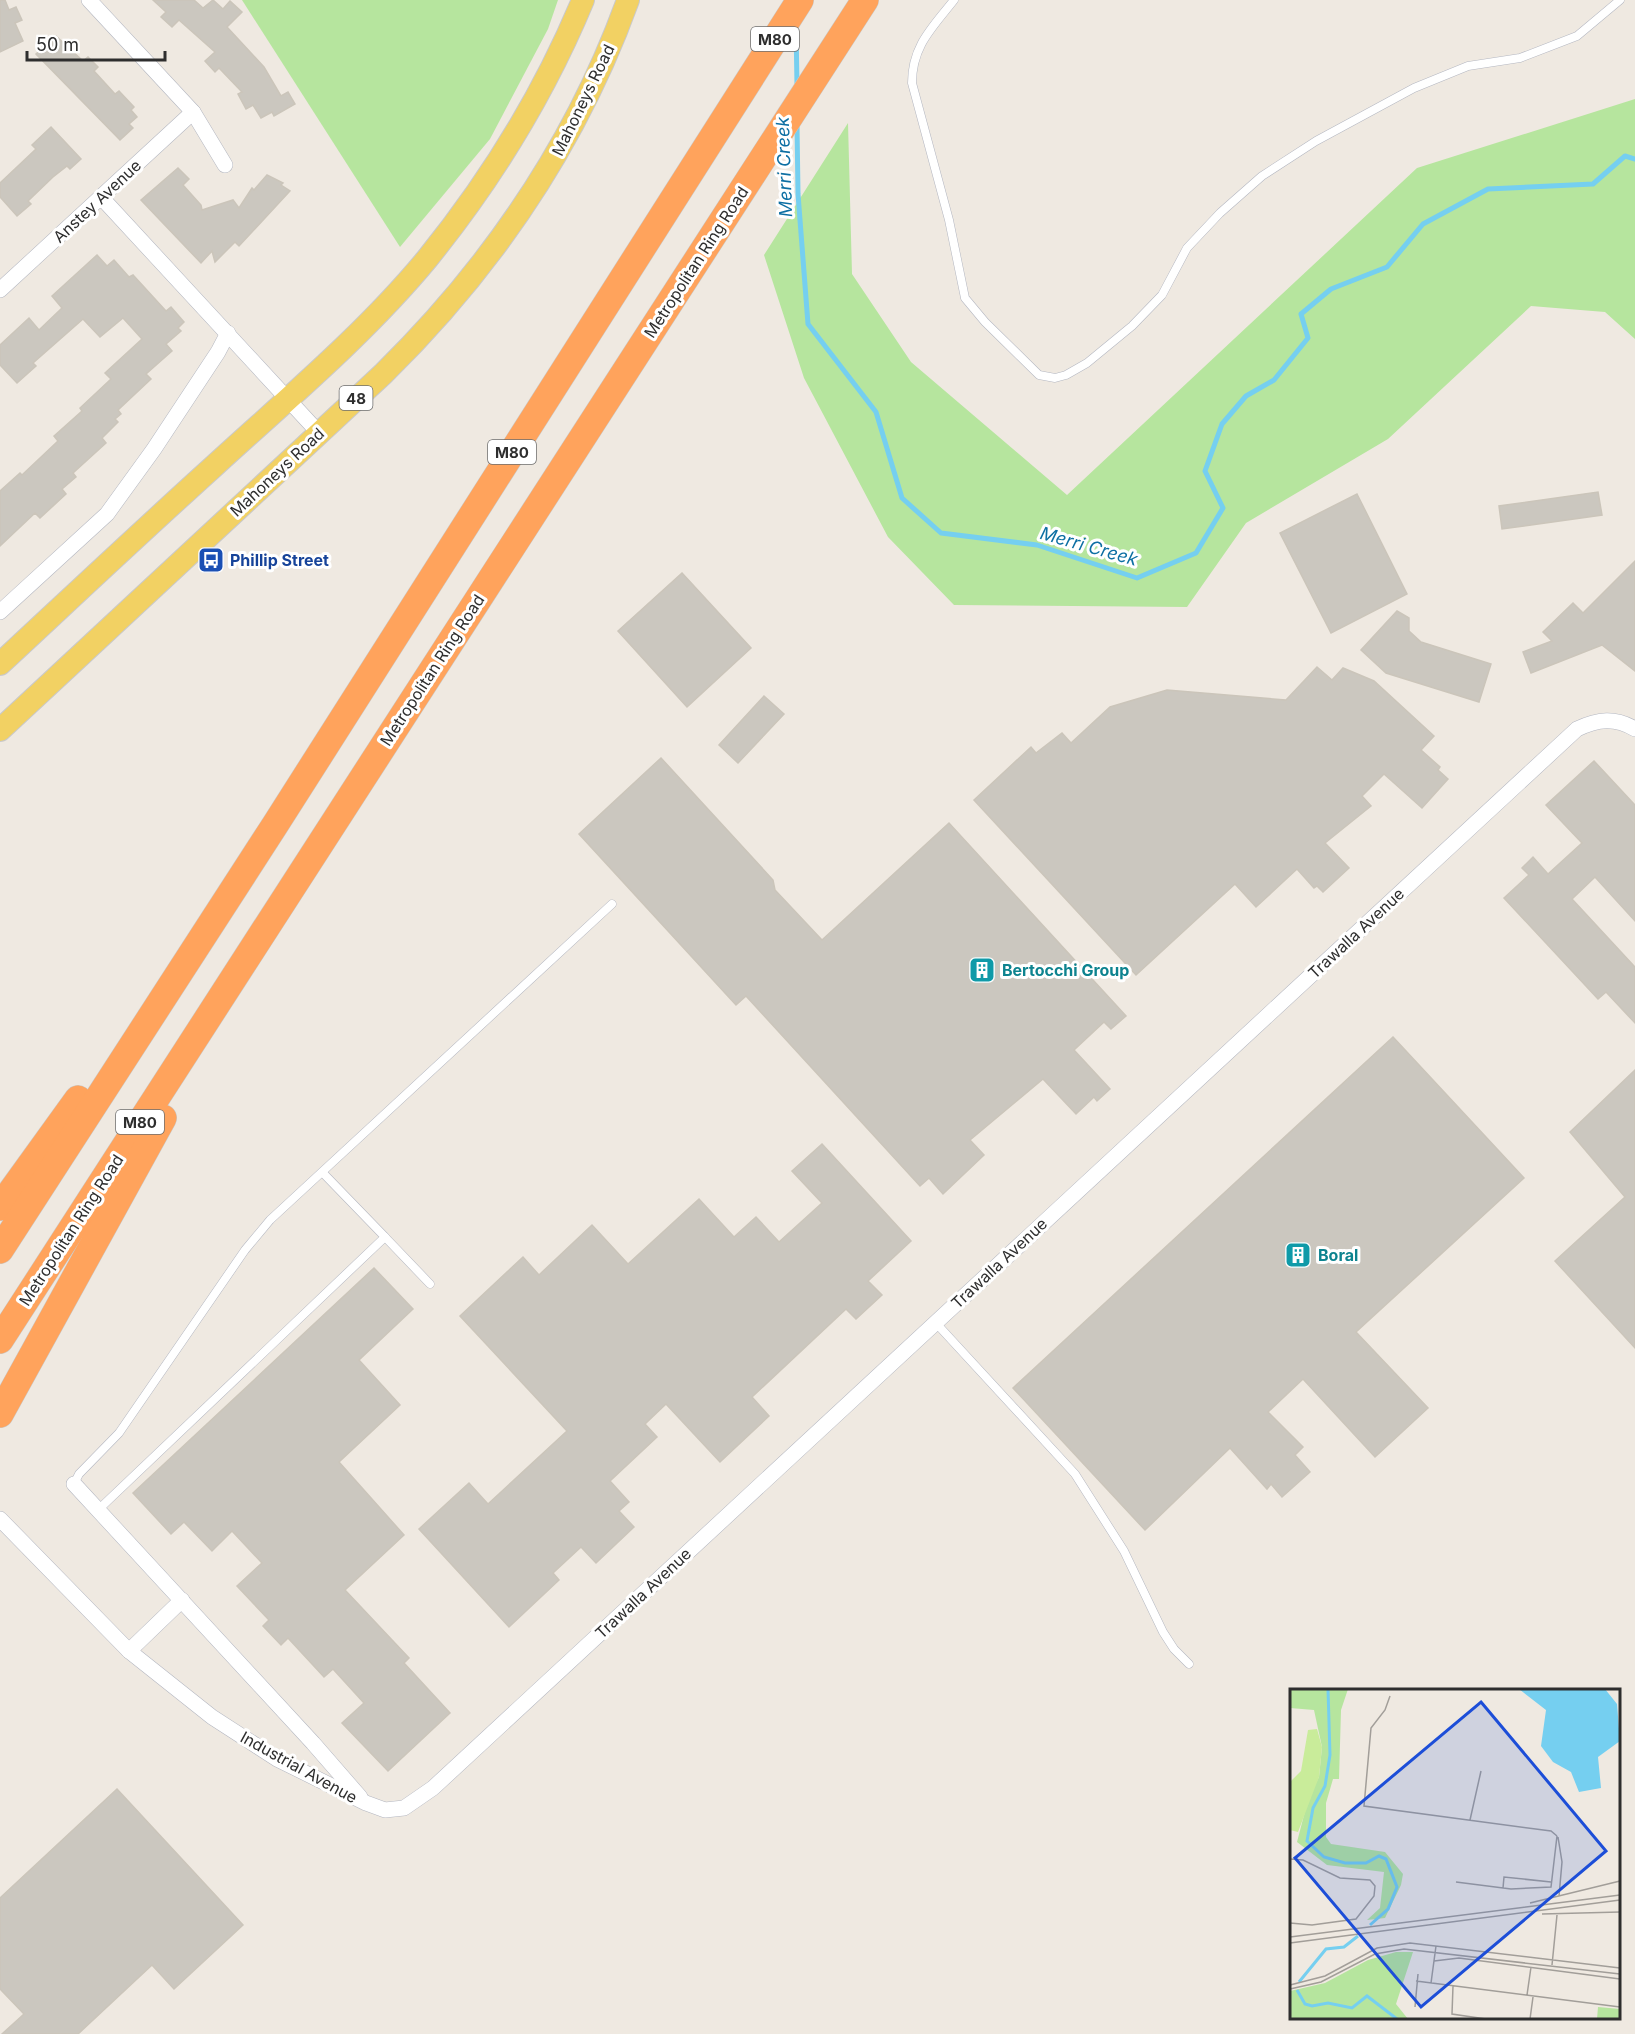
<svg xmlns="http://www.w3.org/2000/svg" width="1635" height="2034" font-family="Inter,sans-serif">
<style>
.grass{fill:#b6e59e}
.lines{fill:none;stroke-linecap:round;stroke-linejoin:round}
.stream{stroke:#75cff0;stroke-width:5}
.building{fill:#cbc7bf;stroke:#cbc5ba;stroke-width:1.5}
.lane-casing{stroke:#b4b7c1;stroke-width:9}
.street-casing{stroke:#b4b7c1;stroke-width:16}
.primary-casing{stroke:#c9c9c9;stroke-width:24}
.highway-casing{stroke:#c9c9c9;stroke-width:28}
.lane{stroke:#fff;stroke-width:8}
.street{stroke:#fff;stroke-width:15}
.primary{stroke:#f2d163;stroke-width:22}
.highway{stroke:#ffa35c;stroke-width:27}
.labels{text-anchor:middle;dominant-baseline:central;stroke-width:6;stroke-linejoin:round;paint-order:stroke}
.shield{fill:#fff;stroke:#6d6d6d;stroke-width:1.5}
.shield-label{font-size:15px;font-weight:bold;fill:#2e2e2e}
.street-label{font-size:16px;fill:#2e2e2e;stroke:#fff}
.transit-label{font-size:16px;font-weight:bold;fill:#164399;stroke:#fff;text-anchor:start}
.culture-label{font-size:16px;font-weight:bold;fill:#0d838f;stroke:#fff;text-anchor:start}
.water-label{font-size:18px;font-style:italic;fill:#0d6fa3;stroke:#fff}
.inset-river{fill:none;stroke:#75cff0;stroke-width:3}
.inset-road{fill:none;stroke:#a29e99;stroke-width:1.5}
.view{fill:#1d4ed8;fill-opacity:0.15;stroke:#1d4ed8;stroke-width:3}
.inset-edge{fill:none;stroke:#2e2e2e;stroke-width:3}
</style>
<rect width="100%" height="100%" fill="#efe9e1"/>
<g class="grass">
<path d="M242,0h316l-10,29 -58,110 -90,108z"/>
<path d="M1635,99v240l-30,-27 -74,-6 -143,133 -142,84 -59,84 -233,-2 -66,-68 -84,-159 -40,-123 84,-132 4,151 59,88 156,133 350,-327z"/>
</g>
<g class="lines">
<g class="stream">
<path d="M796,26l1,60"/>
<path d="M797,125l1,69 10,130 68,88 26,86 39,35 96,12 100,33 59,-25 27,-45 -18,-37 17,-47 24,-28 28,-16 34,-42 -7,-24 30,-25 56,-22 36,-43 65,-35 105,-5 32,-28 10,3"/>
</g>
</g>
<g class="building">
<path d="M0,0h5l4,10 7,-3 6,13 -7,3 8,18 -23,11z"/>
<path d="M153,0h41l9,8 10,-8 10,9 7,-8 12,11 -15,15 37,40 17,29 7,-4 7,12 -21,12 -2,-4 -11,6 -8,-13 -7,4 -8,-15 4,-2 -23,-24 -4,4 -10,-11 10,-9 -36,-32 -7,7 -11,-10 5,-5z"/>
<path d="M56,36l27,25 5,-4 10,10 -4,4 21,23 4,-3 15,16 -3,3 6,7 -8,7 4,4 -13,12 -84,-86z"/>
<path d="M51,127l30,32 -11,10 -3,-3 -14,11 -25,24 3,3 -14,12 -17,-19v-14l36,-34 -4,-4z"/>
<path d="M178,168l11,11 -6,6 18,20 1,5 31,-10 6,8 13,-20 2,2 13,-15 16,8 -2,2 9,6 -51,55 -4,-4 -20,20 -3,-11 -11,12 -60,-63z"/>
<path d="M97,255l10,11 7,-6 15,17 4,-2 33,36 5,-4 13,15 -6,6 3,3 -15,13 6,7 -26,23 5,5 -33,31 3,4 -6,5 3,3 -16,16 4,5 -33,30 3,4 -14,12 4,5 -26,24 -5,-5 -35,33v-55l20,-18 2,2 36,-34 -4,-5 28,-25 -2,-3 31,-29 -6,-6 37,-34 -19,-21 -23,19 -17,-18 -50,44 3,3 -19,17 -17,-18v-20l29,-27 10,12 23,-22 -10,-12z"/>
<path d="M1598,492l4,23 -100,14 -3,-23z"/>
<path d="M1357,494l50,100 -76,39 -51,-100z"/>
<path d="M1635,561v110l-33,-26 -71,28 -8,-21 29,-11 -9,-9 30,-29 10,10z"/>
<path d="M682,573l69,75 -64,59 -69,-76z"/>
<path d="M1397,611l12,7v13l12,11 70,22 -12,38 -93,-29 -25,-23z"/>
<path d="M1317,667l15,13 11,-12 31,13 60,55 -13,14 19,17 -2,3 10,9 -26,29 -38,-34 -22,22 9,10 -46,37 24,25 -26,24 -6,-6 -3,2 -17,-19 -41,38 -21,-23 -99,91 -162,-175 57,-53 5,6 26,-20 9,10 39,-36 57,-17 119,10z"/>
<path d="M764,696l20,18 -46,49 -19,-18z"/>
<path d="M661,758l112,122 2,10 47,50 127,-117 177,193 -15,13 -7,-7 -30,28 36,39 -13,12 -3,-4 -18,17 -33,-35 -73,61 14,15 -41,39 -14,-16 -9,8 -174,-190 -10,9 -157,-171z"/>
<path d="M1594,761l41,44v116l-40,-44 -23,22 63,68v56l-29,-31 -8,7 -94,-101 25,-23 -7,-7 11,-11 15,17 34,-31 -36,-38z"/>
<path d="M1393,1037l131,141 -168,154 72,76 -53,49 -72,-78 -35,33 35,35 -8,8 15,17 -28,25 -11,-13 -4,5 -37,-41 -85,82 -132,-142z"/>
<path d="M1635,1070v278l-80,-87 70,-64 -55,-65z"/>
<path d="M822,1144l89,97 -43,40 14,14 -26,24 -10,-10 -94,88 17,19 -49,46 -54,-58 -21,20 12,13 -47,44 19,21 -10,9 15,16 -38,36 -15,-16 -28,26 6,7 -50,47 -90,-98 50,-46 19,21 79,-73 -107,-115 63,-59 16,18 53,-50 36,39 71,-65 35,38 22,-20 23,25 43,-39 -30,-32z"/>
<path d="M374,1268l39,41 -54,51 41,45 -61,57 65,73 -59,55 64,68 -5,5 46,50 -62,58 -46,-48 22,-20 -31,-34 -9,8 -36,-39 -7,7 -18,-19 6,-6 -32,-34 25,-23 -30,-32 -20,20 -28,-29 -13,12 -38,-41z"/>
<path d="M117,1789l126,136 -69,64 -22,-24 -74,69h-76l22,-20 -24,-25v-91z"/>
</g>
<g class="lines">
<g class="lane-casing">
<g id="lane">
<path d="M954,0c-22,28 -42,46 -42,83l37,137 16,78 20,24 54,53 16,3 11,-3 21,-12 45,-37 30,-31 25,-47 33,-35 42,-37 54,-35 98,-53 54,-22 52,-8 57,-22 43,-36"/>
<path d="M385,1237l45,47"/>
<path d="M935,1322l140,152 49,77 39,81 11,17 15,15"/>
<path d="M74,1484l5,-10 40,-41 126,-183 25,-30 342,-316"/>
<path d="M98,1510l287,-273 -62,-64"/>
</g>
</g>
<g class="street-casing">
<g id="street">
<path d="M89,0l104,112 32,53"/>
<path d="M101,197l218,236"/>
<path d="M0,290l193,-178"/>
<path d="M0,612l107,-98 47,-65 64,-97 10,-19"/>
<path d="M74,1484l239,259 47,54"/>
<path d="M0,1519l129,132 83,66 65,42 89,44 19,7 19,-2 29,-20 1144,-1059c21,-10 38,-12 58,0"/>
<path d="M129,1651l53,-51"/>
</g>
</g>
<g class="primary-casing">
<g id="primary">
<path d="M0,664c71,-66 141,-132 213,-197 73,-67 151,-132 214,-208 64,-79 117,-165 156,-259"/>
<path d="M0,730l383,-356c109,-107 193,-230 245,-374"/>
</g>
</g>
<g class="highway-casing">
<g id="highway">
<path d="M0,1207l78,-108"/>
<path d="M0,1250l275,-425 525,-825"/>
<path d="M0,1340l865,-1340"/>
<path d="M0,1414l163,-296"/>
</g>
</g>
<use href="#lane" class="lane"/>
<use href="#street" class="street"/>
<use href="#primary" class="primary"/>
<use href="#highway" class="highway"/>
</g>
<defs>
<g id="bus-square" transform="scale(1.35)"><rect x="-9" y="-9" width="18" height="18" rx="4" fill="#1a4fb4" stroke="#fff"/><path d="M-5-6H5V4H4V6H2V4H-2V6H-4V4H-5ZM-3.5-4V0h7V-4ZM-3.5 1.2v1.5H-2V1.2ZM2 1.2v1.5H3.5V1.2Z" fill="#fff"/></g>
<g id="building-square" transform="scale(1.35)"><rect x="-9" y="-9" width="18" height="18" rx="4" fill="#0f9aa8" stroke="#fff"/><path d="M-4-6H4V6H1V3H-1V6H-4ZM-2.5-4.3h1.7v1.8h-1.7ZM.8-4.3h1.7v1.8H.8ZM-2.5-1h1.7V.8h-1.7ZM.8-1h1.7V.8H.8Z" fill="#fff"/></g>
</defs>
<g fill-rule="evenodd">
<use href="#bus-square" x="211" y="560"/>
<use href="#building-square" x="982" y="970"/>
<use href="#building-square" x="1298" y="1255"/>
</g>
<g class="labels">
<g class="shield">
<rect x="751" y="27" width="48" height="24" rx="4.5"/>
<rect x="339.5" y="386" width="33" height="24" rx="4.5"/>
<rect x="488" y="440" width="48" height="24" rx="4.5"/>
<rect x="116" y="1110" width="48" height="24" rx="4.5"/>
</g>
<g class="shield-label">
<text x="775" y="39">M80</text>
<text x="356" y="398">48</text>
<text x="512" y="452">M80</text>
<text x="140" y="1122">M80</text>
</g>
<g class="street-label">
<text transform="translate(583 100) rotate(-64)">Mahoneys Road</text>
<text transform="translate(97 201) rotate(-43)">Anstey Avenue</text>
<text transform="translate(696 262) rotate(-57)">Metropolitan Ring Road</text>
<text transform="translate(277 472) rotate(-43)">Mahoneys Road</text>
<text transform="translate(432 670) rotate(-57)">Metropolitan Ring Road</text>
<text transform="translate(1356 933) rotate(-43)">Trawalla Avenue</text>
<text transform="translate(71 1230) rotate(-57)">Metropolitan Ring Road</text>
<text transform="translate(999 1263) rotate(-43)">Trawalla Avenue</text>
<text transform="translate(643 1593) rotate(-43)">Trawalla Avenue</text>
<text transform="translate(299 1767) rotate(29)">Industrial Avenue</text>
</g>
<g class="transit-label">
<text x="230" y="560">Phillip Street</text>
</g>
<g class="culture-label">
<text x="1002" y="970">Bertocchi Group</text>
<text x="1318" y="1255">Boral</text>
</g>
<g class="water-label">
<text transform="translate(784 167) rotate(-92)">Merri Creek</text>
<text transform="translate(1089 546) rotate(16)">Merri Creek</text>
</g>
</g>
<g transform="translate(1290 1689)">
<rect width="330" height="330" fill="#efe9e1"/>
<path d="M0,0h58l-7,21 -2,69h-6l-7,24v34l5,7 54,8 18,22 -2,11 -16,33 -18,2 13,-12 4,-36 -57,-7 -30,-23 12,-46 10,-19 3,-30 -8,-37 -24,-2zM106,263h17l-17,52 12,15h-118v-28l35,-8 43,-23zM308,318l22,2v10h-23z" fill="#b6e59e"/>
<path d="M27,40l5,18 -3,30 -21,55 -8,-2v-48l11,-11 7,-41z" fill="#c9ec9a"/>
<path d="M229,0h86l12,15 3,37 -22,16 3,31 -22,4 -8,-20 -18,-10 -12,-16 5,-36z" fill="#75cff0"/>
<path class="inset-river" d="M38,0l2,66 -5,31 -12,22 -6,33 17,16 21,6h21l13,-7 7,3 11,28 -9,22 -18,16M9,293l27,-33 18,-2 14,-11M7,301l8,14 7,2 16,-3 24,5 15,-12 30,23"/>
<path class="inset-road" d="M100,7l-5,14 -14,18 -7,78 187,25 6,5M180,131l11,-49M268,148l4,25 -3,34M0,170l13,1 37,18 30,2 5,6 -1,10 -18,23 -44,6 -22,-2M166,193l55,7 40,-2 6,-51M213,199l1,-11 47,5M240,214l90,-22M252,225l78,-2M0,248l330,-42M0,254l330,-43M144,272l25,-3 161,21M262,276l5,-50M126,292l204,26M141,294l5,-37M0,296l35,-9 52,-28 33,-5 210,25M163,297l-1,28 34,5M0,300l31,-7 54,-28 29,-5 216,25M237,306l4,-28M125,318l3,-33M240,330l3,-22"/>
<path class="view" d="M191,13l125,149 -185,156 -126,-149z"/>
<rect width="330" height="330" class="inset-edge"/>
</g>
<path d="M27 51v9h138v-9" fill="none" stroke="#2e2e2e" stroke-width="3"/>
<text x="36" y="51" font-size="18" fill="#2e2e2e" stroke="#ffffff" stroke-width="4.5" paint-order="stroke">50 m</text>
</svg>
